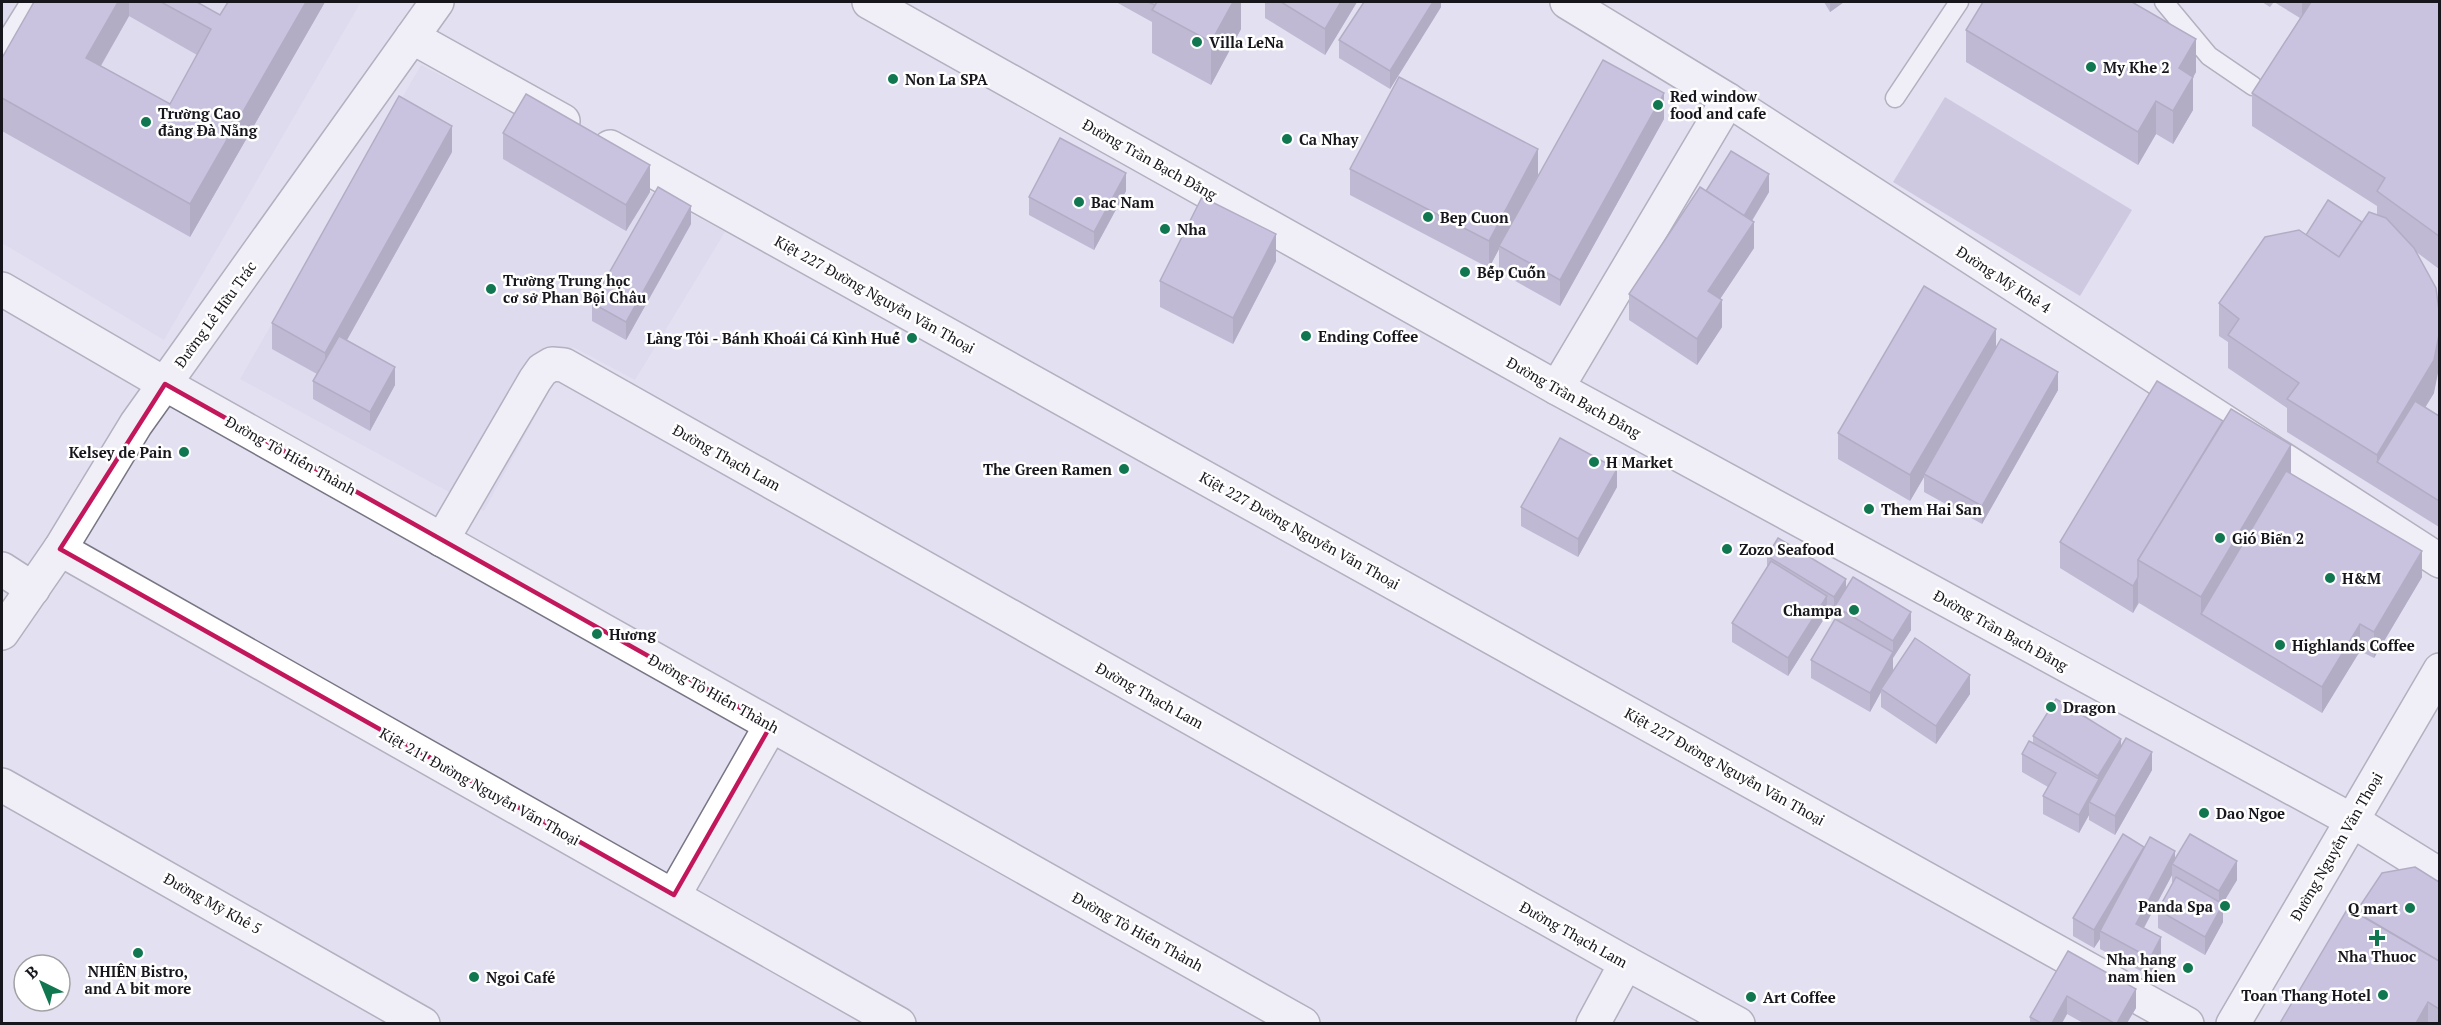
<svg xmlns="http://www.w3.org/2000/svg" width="2441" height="1025" font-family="'PT Serif',serif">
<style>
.built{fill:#d9d4ec}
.green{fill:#b4aecd}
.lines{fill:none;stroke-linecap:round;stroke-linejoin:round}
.service-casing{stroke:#787584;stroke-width:21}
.minor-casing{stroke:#787584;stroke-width:36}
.secondary-casing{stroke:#787584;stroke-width:36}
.service{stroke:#fff;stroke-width:18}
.minor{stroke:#fff;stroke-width:33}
.secondary{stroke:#fff;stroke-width:33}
.wall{fill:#928ab0;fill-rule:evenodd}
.shaded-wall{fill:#777090}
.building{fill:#aaa0cd;stroke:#777090;stroke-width:1.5}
.marked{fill:none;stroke:#c2185b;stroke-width:4.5;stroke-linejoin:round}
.poi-dot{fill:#107750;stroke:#fff;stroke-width:2}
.labels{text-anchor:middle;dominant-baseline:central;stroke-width:5;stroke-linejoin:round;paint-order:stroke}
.poi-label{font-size:15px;font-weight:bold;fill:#17161c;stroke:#fff;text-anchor:start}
.street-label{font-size:15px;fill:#17161c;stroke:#fff}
</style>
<rect width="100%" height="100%" fill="#e3e0f1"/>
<g class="built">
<path d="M2,2h359l-197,338 -162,-97z"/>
<path d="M421,65l105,55 124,72 75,40 -90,148 -62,-33 -89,164 -244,-132z"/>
</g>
<path class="green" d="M1945,97l187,113 -52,86 -187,-114z"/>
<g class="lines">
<g class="service-casing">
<g id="service">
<path d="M2164,2l45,54 44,30"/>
<path d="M2,47l28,-45"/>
<path d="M1895,98l64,-96"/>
</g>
</g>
<g class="minor-casing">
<g id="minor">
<path d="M869,2l688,386 796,433 87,54"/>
<path d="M1567,2l161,98 712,461"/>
<path d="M412,37l151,84"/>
<path d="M610,147l1577,877"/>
<path d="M2,289l163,95 1138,640"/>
<path d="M1557,388l171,-288"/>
<path d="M442,540l93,-160 7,-10 10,-6 12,1 1062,598 112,61"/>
<path d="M60,549l839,475"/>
<path d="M2,569l31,20"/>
<path d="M2,633l58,-84 76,-125 301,-422"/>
<path d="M2,785l421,239"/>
<path d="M674,895l97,-170"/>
<path d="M1593,1024l33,-61"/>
</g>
</g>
<g class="secondary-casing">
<path id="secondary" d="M2233,1024l207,-354"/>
</g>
<use href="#service" class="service"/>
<use href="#minor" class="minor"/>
<use href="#secondary" class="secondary"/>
</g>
<g class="wall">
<path d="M34,2h163l23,13 8,-13h97l-135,235 -188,-106v-73zM129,16l68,39 -27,49 -69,-38z"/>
<path d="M1116,2h125v27l-30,56 -59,-32v-31z"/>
<path d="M1265,2h92l-32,53 -60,-37z"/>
<path d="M1441,2v5l-51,82 -51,-31v-18z"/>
<path d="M1824,2h20l-14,10z"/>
<path d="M2262,2h12l-4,5z"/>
<path d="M2274,2h165v267l-24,-18 19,142 -9,14 13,8 1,-3v115l-152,-95v-24l-59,-40v-26l-9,-6v-33l87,-68 56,-13 15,-7v-9l-125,-80v-33l48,-75z"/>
<path d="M1966,30l230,42 -3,5v33l-20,34 -17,-10 -18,31 -172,-103z"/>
<path d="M1664,119l-104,187 -61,-34v-23l-10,19 -139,-73v-26l188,6 -9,17z"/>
<path d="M503,133l147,59 -24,39 -123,-72z"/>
<path d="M452,152l-105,188 48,45 -25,46 -57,-32v-18l4,-7 -45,-25v-26z"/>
<path d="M1126,191l-32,59 -65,-35v-18z"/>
<path d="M1706,191l63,1 -17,29 2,27 -34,51 2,28 -25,38 -68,-45v-26z"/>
<path d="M691,224l-65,116 -34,-19v-18z"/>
<path d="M1276,261l-43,83 -73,-37v-26z"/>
<path d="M1996,348l62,42 -76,134 -58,-32v-15l-14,24 -72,-42v-26z"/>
<path d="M2291,474l131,103 -48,81 -14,-7 -38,62 -183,-110 -6,10 -73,-45v-26z"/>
<path d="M1617,487l-39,70 -57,-31v-19z"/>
<path d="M1767,556l79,34 65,40 -18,28v12l77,24 -34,50 -55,-37v-15l-11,20 -59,-34v-18l24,-41v-5l-1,1 -7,-4v3l-39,62 -56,-34v-19l35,-56z"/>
<path d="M2033,736l88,10 31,24 -37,65 -26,-15v-5l-10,18 -36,-19v-18l5,-9 -26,-15v-18l11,-10z"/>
<path d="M2144,849l31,9 62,22 -15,23 1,19 -18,33 -47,-27v-18l15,-27 -1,-1v-7l-28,53 17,27 -11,21 -50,-27v-10l-6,9 -21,-12v-18z"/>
<path d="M2439,882v141h-159l76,-111z"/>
<path d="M2068,951l68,57 -9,15h-44l-16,-9 -5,9h-32v-6z"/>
</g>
<g class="shaded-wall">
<path d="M118,2h11v14l-43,75v-33z"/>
<path d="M306,2h19l-135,235v-33z"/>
<path d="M1233,2h8v27l-30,56v-43z"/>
<path d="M1341,2h16l-32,53v-26z"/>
<path d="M1433,2h8v5l-51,82v-18z"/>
<path d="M1830,2h14l-14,10z"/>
<path d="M2302,2h11l-11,18z"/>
<path d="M2196,39v33l-5,9 2,-4v33l-20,34v-33l6,-43z"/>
<path d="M1664,93v26l-104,187v-26z"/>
<path d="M2156,101v33l-18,31v-33z"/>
<path d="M452,126v26l-127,227v-26z"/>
<path d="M1538,149v26l-38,71h-1v3l-10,19v-27z"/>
<path d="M650,165v27l-24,39v-26z"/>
<path d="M1126,173v18l-32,59v-18z"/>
<path d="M1769,174v18l-26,43v-18z"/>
<path d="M691,206v18l-65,116v-18z"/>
<path d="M1754,222v26l-46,69v-26z"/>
<path d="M1276,234v27l-43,83v-26z"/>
<path d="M1722,300v27l-25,38v-26z"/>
<path d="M1996,329v26l-72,119v3l-14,24v-26z"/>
<path d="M2439,335v33l-5,25 -46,76 -11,-7v-7z"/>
<path d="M395,367v18l-25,46v-19z"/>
<path d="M2058,372v18l-76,134v-18z"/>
<path d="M2291,445v43l-90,126v-17z"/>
<path d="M1617,469v18l-39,70v-18z"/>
<path d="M2422,551v26l-48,81v-26z"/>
<path d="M2138,577v26l-5,10v-27z"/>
<path d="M1846,579v18l-11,9v8l-1,1v-18z"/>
<path d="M1827,596v18l-39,62v-18z"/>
<path d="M1911,612v18l-18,28v12l-12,19v3l-11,20v-19l23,-41v-11z"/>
<path d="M2360,624v27l-38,62v-26z"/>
<path d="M1970,675v19l-34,50v-18z"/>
<path d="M2121,739v19l-32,44v13l-10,18v-18l19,-34v-5z"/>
<path d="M2152,752v18l-37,65v-19z"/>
<path d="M2144,847v18l-44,66v8l-6,9v-18z"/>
<path d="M2175,851v14l-3,-1v11l-36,67v-18z"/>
<path d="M2237,861v19l-18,30v-19z"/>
<path d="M2223,904v18l-18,33v-18z"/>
<path d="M2161,937v18l-11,21v-18z"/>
<path d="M2136,989v19l-9,15h-10z"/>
<path d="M2067,996v18l-5,9h-10z"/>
<path d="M2428,1002v21h-12z"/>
</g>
<g class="building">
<path d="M34,2h84l-32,56 84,46 41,-75 -50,-27h36l23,13 8,-13h78l-116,202 -188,-106v-40z"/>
<path d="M1148,2h9l-2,3z"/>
<path d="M1157,2h76l-22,40 -59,-32z"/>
<path d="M1281,2h60l-16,27z"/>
<path d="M1364,2h69l-43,69 -51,-31z"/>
<path d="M1983,2h149l64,37 -17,29 14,9 -20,34 -17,-10 -18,31 -172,-102z"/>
<path d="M2311,2h128v234l-62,-45 8,-13 -133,-85z"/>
<path d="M1603,60l61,33 -104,187 -61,-34z"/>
<path d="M1399,77l139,72 -49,92 -139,-72z"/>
<path d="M526,94l124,71 -24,40 -123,-72z"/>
<path d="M399,96l53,30 -127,227 -53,-30z"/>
<path d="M1060,138l66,35 -32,59 -65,-35z"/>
<path d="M1731,151l38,23 -25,42 -38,-25z"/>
<path d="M658,187l33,19 -65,116 -34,-19z"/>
<path d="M1700,187l54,35 -46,69 14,9 -25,39 -68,-45z"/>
<path d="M1202,197l74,37 -43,84 -73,-37z"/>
<path d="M2328,200l34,22 -23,35 -33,-22z"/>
<path d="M2369,212l17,6 28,30 22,40 3,23v24l-5,25 -57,95 -90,-56 12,-16 -71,-48 11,-16 -20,-16 46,-66 34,-7 40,27z"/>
<path d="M1924,286l72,43 -86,146 -72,-42z"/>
<path d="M339,336l56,31 -25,45 -57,-31z"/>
<path d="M2001,339l57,33 -76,134 -58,-32z"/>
<path d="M2157,381l66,40 -85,139v17l-5,9 -73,-44z"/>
<path d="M2415,401l24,15v85l-62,-39z"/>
<path d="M2231,409l60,36 -90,152 -63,-37z"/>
<path d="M1560,438l57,31 -39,70 -57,-32z"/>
<path d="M2286,471l136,80 -48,81 -14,-8 -38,63 -121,-73z"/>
<path d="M1778,538l68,41 -12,18 -67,-41z"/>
<path d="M1771,561l56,35 -39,62 -56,-35z"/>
<path d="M1853,577l58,35 -18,29 -58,-35z"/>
<path d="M1835,619l58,33 -23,41 -59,-33z"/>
<path d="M1915,638l55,37 -34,51 -55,-37z"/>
<path d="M2056,699l65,40 -23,37 -65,-40z"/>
<path d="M2126,738l26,14 -37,64 -26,-14z"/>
<path d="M2029,741l70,38 -20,36 -36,-19 13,-23 -34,-19z"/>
<path d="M2123,834l21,13 -50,83 -21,-12z"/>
<path d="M2190,834l47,27 -18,30 -47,-27z"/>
<path d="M2150,837l25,14 -39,73 25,13 -11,21 -50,-27z"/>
<path d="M2415,867l24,15v79l-83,-49 26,-39z"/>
<path d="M2176,877l47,27 -18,33 -47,-27z"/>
<path d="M2348,908l91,53v48l-11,-7 -12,21h-136z"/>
<path d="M2068,951l68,38 -19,34h-3l-47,-27 -15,27h-11l-11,-6z"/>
</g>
<path d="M0 0H2441V1025H0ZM165,384l606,341 -97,170 -614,-346z" fill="#e3e0f1" fill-opacity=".55" fill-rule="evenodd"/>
<path class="marked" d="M165,384l606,341 -97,170 -614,-346z"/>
<g class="poi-dot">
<circle cx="1197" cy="42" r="6"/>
<circle cx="2091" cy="67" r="6"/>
<circle cx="893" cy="79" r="6"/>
<circle cx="1658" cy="105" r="6"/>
<circle cx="146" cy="122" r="6"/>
<circle cx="1287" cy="139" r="6"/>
<circle cx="1079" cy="202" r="6"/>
<circle cx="1428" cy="217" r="6"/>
<circle cx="1165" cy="229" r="6"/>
<circle cx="1465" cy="272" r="6"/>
<circle cx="491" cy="289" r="6"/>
<circle cx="1306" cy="336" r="6"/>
<circle cx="912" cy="338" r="6"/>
<circle cx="184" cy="452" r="6"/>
<circle cx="1594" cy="462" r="6"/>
<circle cx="1124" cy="469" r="6"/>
<circle cx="1869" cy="509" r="6"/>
<circle cx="2220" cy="538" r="6"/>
<circle cx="1727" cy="549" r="6"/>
<circle cx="2330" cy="578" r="6"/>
<circle cx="1854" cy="610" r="6"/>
<circle cx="597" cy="634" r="6"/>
<circle cx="2280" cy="645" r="6"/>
<circle cx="2051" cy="707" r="6"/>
<circle cx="2204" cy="813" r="6"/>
<circle cx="2225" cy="906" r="6"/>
<circle cx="2410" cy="908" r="6"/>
<path d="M2374 929h6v6h6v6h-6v6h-6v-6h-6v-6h6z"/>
<circle cx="138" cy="953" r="6"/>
<circle cx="2188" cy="968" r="6"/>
<circle cx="474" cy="977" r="6"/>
<circle cx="2383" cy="995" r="6"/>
<circle cx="1751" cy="997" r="6"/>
</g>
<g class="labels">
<g class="poi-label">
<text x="1209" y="42">Villa LeNa</text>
<text x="2103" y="67">My Khe 2</text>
<text x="905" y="79">Non La SPA</text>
<text x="1670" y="96">Red window<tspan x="1670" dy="17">food and cafe</tspan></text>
<text x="158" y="113">Trường Cao<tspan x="158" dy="17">đẳng Đà Nẵng</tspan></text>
<text x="1299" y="139">Ca Nhay</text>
<text x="1091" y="202">Bac Nam</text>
<text x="1440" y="217">Bep Cuon</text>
<text x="1177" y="229">Nha</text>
<text x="1477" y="272">Bếp Cuốn</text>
<text x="503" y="280">Trường Trung học<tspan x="503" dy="17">cơ sở Phan Bội Châu</tspan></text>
<text x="1318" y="336">Ending Coffee</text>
<text x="900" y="338" text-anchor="end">Làng Tôi - Bánh Khoái Cá Kình Huế</text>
<text x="172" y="452" text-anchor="end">Kelsey de Pain</text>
<text x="1606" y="462">H Market</text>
<text x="1112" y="469" text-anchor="end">The Green Ramen</text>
<text x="1881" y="509">Them Hai San</text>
<text x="2232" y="538">Gió Biển 2</text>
<text x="1739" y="549">Zozo Seafood</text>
<text x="2342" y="578">H&amp;M</text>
<text x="1842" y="610" text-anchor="end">Champa</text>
<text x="609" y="634">Hương</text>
<text x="2292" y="645">Highlands Coffee</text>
<text x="2063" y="707">Dragon</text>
<text x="2216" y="813">Dao Ngoe</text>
<text x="2213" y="906" text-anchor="end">Panda Spa</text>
<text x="2398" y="908" text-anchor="end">Q mart</text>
<text x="2377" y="956" text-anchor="middle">Nha Thuoc</text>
<text x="2176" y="959" text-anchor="end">Nha hang<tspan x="2176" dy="17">nam hien</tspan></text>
<text x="138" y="971" text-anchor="middle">NHIÊN Bistro,<tspan x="138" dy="17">and A bit more</tspan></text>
<text x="486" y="977">Ngoi Café</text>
<text x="2371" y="995" text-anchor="end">Toan Thang Hotel</text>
<text x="1763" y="997">Art Coffee</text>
</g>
<g class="street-label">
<text transform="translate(1150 159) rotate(29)">Đường Trần Bạch Đằng</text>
<text transform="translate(2004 279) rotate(33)">Đường Mỹ Khê 4</text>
<text transform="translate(875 294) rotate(29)">Kiệt 227 Đường Nguyễn Văn Thoại</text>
<text transform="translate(215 314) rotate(-54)">Đường Lê Hữu Trác</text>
<text transform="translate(1574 397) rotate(29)">Đường Trần Bạch Đằng</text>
<text transform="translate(291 455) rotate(29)">Đường Tô Hiến Thành</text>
<text transform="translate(727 457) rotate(29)">Đường Thạch Lam</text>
<text transform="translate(1300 530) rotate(29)">Kiệt 227 Đường Nguyễn Văn Thoại</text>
<text transform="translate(2001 630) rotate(29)">Đường Trần Bạch Đằng</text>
<text transform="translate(714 693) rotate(29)">Đường Tô Hiến Thành</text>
<text transform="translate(1150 695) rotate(29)">Đường Thạch Lam</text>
<text transform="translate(1725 766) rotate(29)">Kiệt 227 Đường Nguyễn Văn Thoại</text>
<text transform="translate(480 786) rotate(29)">Kiệt 211 Đường Nguyễn Văn Thoại</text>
<text transform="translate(2336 846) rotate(-60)">Đường Nguyễn Văn Thoại</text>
<text transform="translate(213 903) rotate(29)">Đường Mỹ Khê 5</text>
<text transform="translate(1138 931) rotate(29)">Đường Tô Hiến Thành</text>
<text transform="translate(1574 934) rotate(29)">Đường Thạch Lam</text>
</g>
</g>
<rect width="2441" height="1025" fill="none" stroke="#17161c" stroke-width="6"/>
<g transform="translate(42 983) rotate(317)"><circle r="28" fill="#ffffff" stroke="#a2a2a4" stroke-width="1.5"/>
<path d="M0-4.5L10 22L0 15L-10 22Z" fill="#107750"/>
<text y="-9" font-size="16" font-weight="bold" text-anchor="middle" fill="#17161c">B</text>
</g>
</svg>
